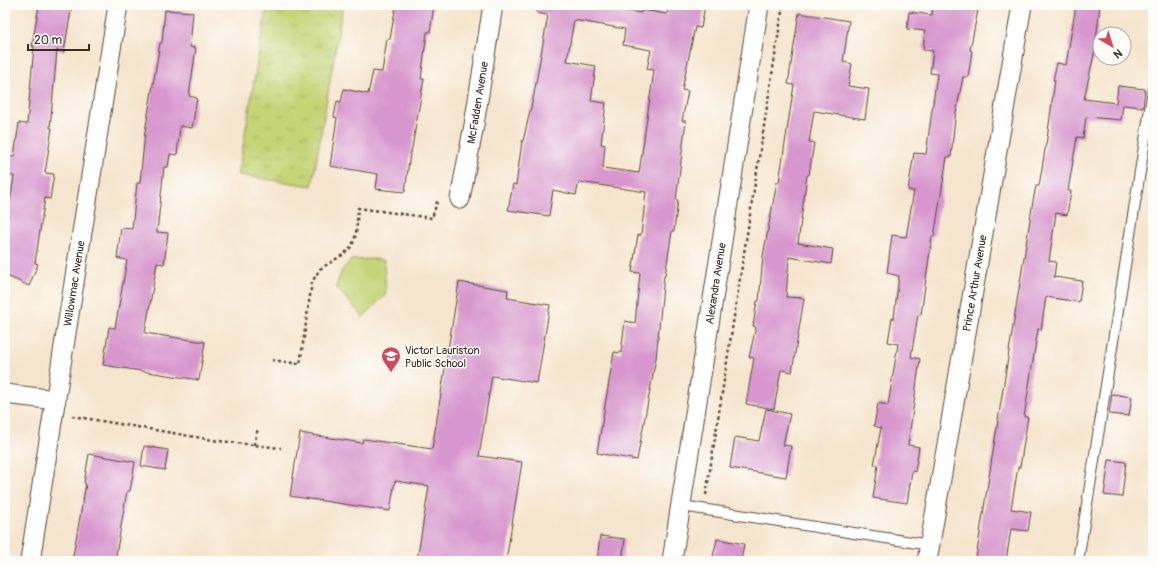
<svg xmlns="http://www.w3.org/2000/svg" width="1158" height="566" font-family="Pangolin,sans-serif">
<style>
.grass{fill:url(#grass-tufts);stroke:#807f4a}
.green{fill:#c4d476;stroke:#807f4a}
.building{fill:#d797ce;fill-rule:evenodd}
.lines{fill:none;stroke-linecap:round;stroke-linejoin:round}
.service-casing{stroke:#574638;stroke-width:12}
.minor-casing{stroke:#574638;stroke-width:21}
.path{stroke:#574638;stroke-width:2.5;stroke-dasharray:3 3;stroke-linecap:butt}
.service{stroke:#fff;stroke-width:10}
.minor{stroke:#fff;stroke-width:19}
.labels{text-anchor:middle;dominant-baseline:central;stroke-width:3;stroke-linejoin:round;paint-order:stroke}
.street-label{font-size:11px;fill:#3b2a1e;stroke:#fdfcf7}
.poi-label{font-size:11px;fill:#3b2a1e;stroke:#fdfcf7;text-anchor:start}
</style>
<defs>
<pattern id="grass-tufts" width="24" height="20" patternUnits="userSpaceOnUse"><rect width="24" height="20" fill="#c4d476"/><path d="M3 7l-1-3M5 7V3M7 7l1-3M15 17l-1-3M17 17v-4M19 17l1-3" fill="none" stroke="#a9b666"/></pattern>
</defs>
<rect width="100%" height="100%" fill="#fdfcf7"/>
<filter id="ink" filterUnits="userSpaceOnUse"><feTurbulence type="fractalNoise" baseFrequency=".025" numOctaves="2"/><feDisplacementMap in="SourceGraphic" scale="8" xChannelSelector="R" yChannelSelector="G"/><feConvolveMatrix kernelMatrix="1 2 1 2 8 2 1 2 1" color-interpolation-filters="sRGB"/></filter>
<filter id="wash" filterUnits="userSpaceOnUse"><feTurbulence type="fractalNoise" baseFrequency=".012" numOctaves="4" result="noise"/><feDisplacementMap in="SourceGraphic" scale="16" xChannelSelector="R" yChannelSelector="G"/><feGaussianBlur stdDeviation="0.9" result="paint"/><feColorMatrix in="noise" values="0 0 0 0 0 0 0 0 0 0 0 0 0 0 0 0 0 1.4 0 .05"/><feComposite in="paint" operator="in"/></filter>
<g filter="url(#wash)">
<rect width="100%" height="100%" fill="#f6e5ce"/>
<path class="grass" d="M267,5h76l-31,181 -74,-11z"/>
<path class="green" d="M377,259l7,2 2,33 -23,23 -27,-30 6,-17 9,-10z"/>
<g id="blocks">
<g class="building">
<path d="M39,5h33l-8,47 -7,-2 -7,78h2l-7,45 9,1 -4,25 -5,-1 -10,65 3,1 -9,22 -24,-11v-39l9,-60 -9,-1v-19l9,1 5,-34 8,1 7,-78h-2z"/>
<path d="M396,5h38l-4,27h-3l-6,47h3l-13,74h-1l-5,39 -29,-3 2,-15 -48,-8 7,-48 -3,-1 3,-16 4,1 3,-13 24,5 5,-23 9,1 5,-33h3z"/>
<path d="M537,5h56l48,8 1,-3 25,4 2,-9h36l-4,23 -6,-1 -13,63 6,1 -6,30h4l-10,79h2l-4,31h-2l-7,45h-1l-8,82 -19,102 -40,-7 17,-101 7,1 4,-32 10,2 5,-50 -8,-1 6,-37h3l5,-43 -67,-10 -3,13 -23,-5 -4,26 -41,-6 5,-26 3,1 6,-44h1l11,-47 14,-79 -11,-2zM574,20l51,9 -2,16 28,5 -4,19 7,1 -15,103 -36,-5 2,-23 -4,-1 5,-41 -15,-2 5,-35 -29,-5z"/>
<path d="M933,5h46l-9,45 2,1 -4,26h-5l-8,41 -4,39h-4l-13,80 -2,-1 -11,79h-3l-7,42 9,2 -12,86 11,2 -4,25 -3,-1 -5,32 -34,-5 5,-33h-4l7,-37 -7,-2 4,-23 10,2 10,-61 -10,-2 4,-24h2l5,-42 -12,-3 5,-38 14,2 8,-46 -6,-1 6,-37 12,1 11,-80 -7,-1 3,-22 -10,-1 2,-19 -18,-2 2,-17 23,3z"/>
<path d="M1076,5h24l-5,45 -11,49 32,4 2,-17 27,3 -2,18 -20,-2 -2,15 -35,-3 -3,21 -6,-1 -9,54h3l-4,24 -11,-2 -7,48 7,1 -2,15 28,4 -3,21 -33,-5 -5,33 -3,-1 -14,88h4l-8,50h-2l-7,42 20,3 -3,19 -17,-2 -5,32 -30,-3 57,-357 3,-15h3l9,-54 7,-52h-2l4,-17 9,2z"/>
<path d="M165,10l28,2 -3,35 6,1 -7,48 8,2 -5,30 -12,-2 -3,29 -7,-1 -2,13h-4l-7,65 11,1 -4,31 -7,-1 -12,70 60,9 -6,38 -96,-15 6,-38 6,1 12,-68 -10,-2 4,-30 11,1 5,-46h3l5,-51 15,-89h2z"/>
<path d="M799,13l50,8 -6,41 9,2 -4,22 21,3 -4,30 -51,-8 -5,31 5,1 -5,32h-2l-9,68 35,6 -2,15 -42,-7 -3,40 18,1 -12,74 -11,-2 -7,39 -28,-5 8,-46 -5,-1 7,-30 -3,-1 4,-25h2l4,-45 14,-74h2l15,-97 -6,-1z"/>
<path d="M459,282l49,8 -1,8 43,7 -13,78 -45,-7 -13,80 43,6 -16,99h-89l12,-75 -34,-5 -5,30 -100,-15 10,-63 62,10 1,-4 69,10z"/>
<path d="M1112,394l20,3 -3,19 -20,-2z"/>
<path d="M766,409l24,5 -7,31 8,1 -5,31 -56,-9 5,-31 24,4z"/>
<path d="M144,446l24,4 -3,20 -24,-4z"/>
<path d="M89,454l46,8 -5,29h-3l-12,70h-43l14,-77 -2,-1z"/>
<path d="M1109,460l17,2 -4,35 -18,-2z"/>
<path d="M600,536l25,3 -3,22h-25z"/>
<path d="M717,539l27,5 -3,17h-29z"/>
</g>
</g>
</g>
<g filter="url(#ink)">
<use href="#blocks" fill-opacity="0" stroke="#574638" stroke-width="1"/>
<g class="lines">
<g class="service-casing">
<g id="service">
<path d="M682,506l248,39"/>
<path d="M1078,561l75,-471"/>
</g>
</g>
<g class="minor-casing">
<g id="minor">
<path id="s1" d="M460,199l14,-74 19,-120"/>
<path d="M5,394l51,6"/>
<path id="s2" d="M30,561l88,-556"/>
<path id="s3" d="M672,561l87,-556"/>
<path id="s4" d="M927,561l95,-556"/>
</g>
</g>
<g class="path">
<path d="M272,360l28,4 12,-82 8,-13 24,-15 8,-8 4,-12 2,-26 74,10 6,-19"/>
<path d="M72,416l147,25 62,7"/>
<path d="M254,445l4,-17"/>
<path d="M706,495l77,-490"/>
</g>
<use href="#service" class="service"/>
<use href="#minor" class="minor"/>
</g>
</g>
<defs>
<g id="school-pin" transform="scale(1)"><path d="M0 17L-7.5 6A9.5 9.5 0 1 1 7.5 6Z" fill="#d1495b" stroke="#fdfcf7"/><path d="M0-5L7-2L0 1L-7-2ZM-4 1L0 2.5L4 1V4Q0 6-4 4Z" fill="#fff"/></g>
</defs>
<g fill-rule="evenodd">
<use href="#school-pin" x="391" y="356"/>
</g>
<g class="labels">
<g class="street-label">
<text stroke="none"><textPath href="#s1" startOffset="98">McFadden Avenue</textPath></text>
<text stroke="none"><textPath href="#s2" startOffset="281">Willowmac Avenue</textPath></text>
<text stroke="none"><textPath href="#s3" startOffset="281">Alexandra Avenue</textPath></text>
<text stroke="none"><textPath href="#s4" startOffset="282">Prince Arthur Avenue</textPath></text>
</g>
<g class="poi-label">
<text x="405" y="350">Victor Lauriston<tspan x="405" dy="13">Public School</tspan></text>
</g>
</g>
<rect width="1158" height="566" fill="none" stroke="#fdfcf7" stroke-width="20"/>
<g transform="translate(1112 46) rotate(142)"><circle r="19" fill="#fdfcf7" stroke="#afa8a0"/>
<path d="M0-3L7 15L0 10L-7 15Z" fill="#d1495b"/>
<text y="-6" font-size="11" font-weight="bold" text-anchor="middle" fill="#3b2a1e">N</text>
</g>
<path d="M28 44v6h61v-6" fill="none" stroke="#3b2a1e" stroke-width="2"/>
<text x="34" y="44" font-size="12" fill="#3b2a1e" stroke="#fdfcf7" stroke-width="3" paint-order="stroke">20 m</text>
</svg>
